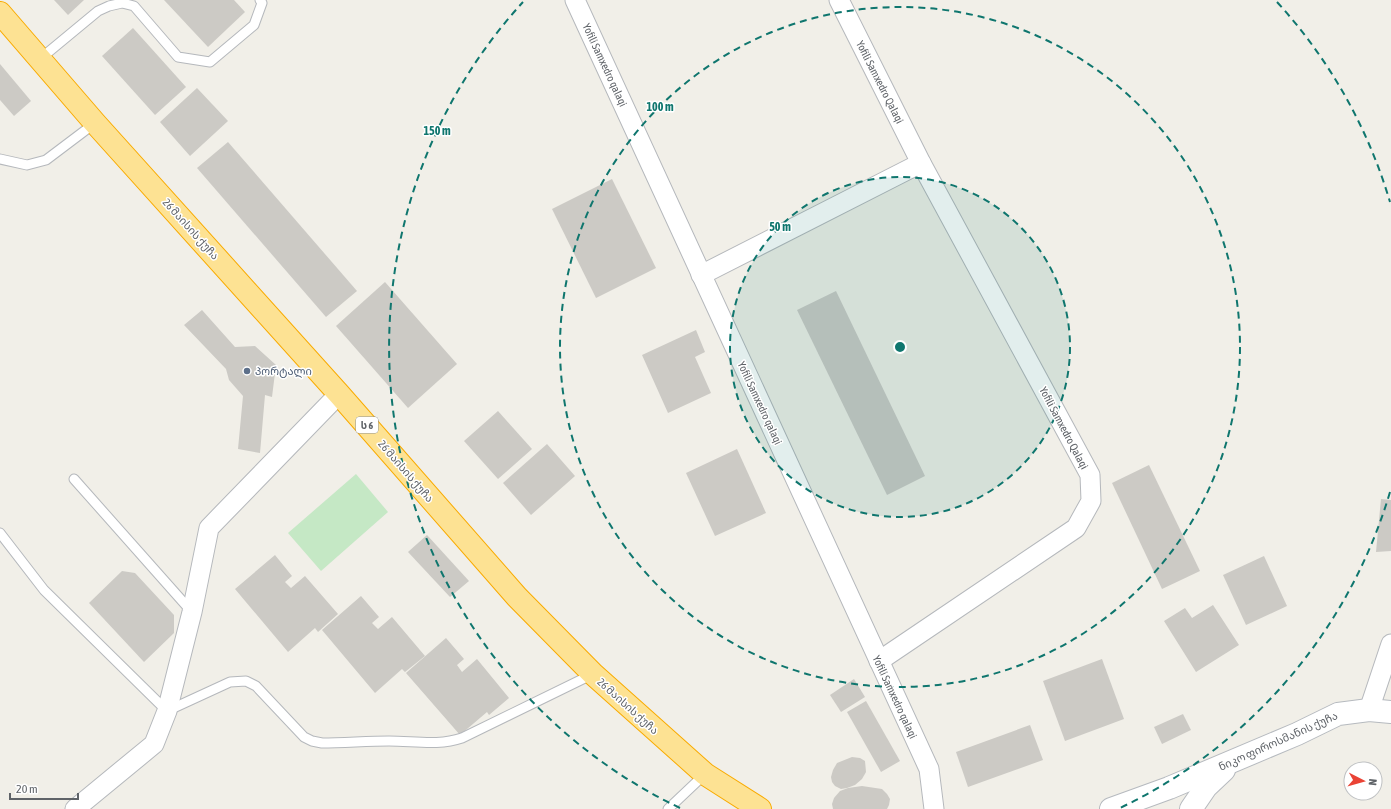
<svg xmlns="http://www.w3.org/2000/svg" width="1391" height="809" font-family="'Asap Condensed','Noto Sans Georgian',sans-serif">
<style>
.green{fill:#c5e8c5}
.building{fill:#cccac5}
.lines{fill:none;stroke-linecap:round;stroke-linejoin:round}
.lane-casing{stroke:#b5b8bc;stroke-width:11}
.street-casing{stroke:#b5b8bc;stroke-width:21}
.secondary-casing{stroke:#b6babf;stroke-width:24}
.highway-casing{stroke:#f9ab00;stroke-width:24}
.lane{stroke:#fff;stroke-width:9}
.street{stroke:#fff;stroke-width:19}
.secondary{stroke:#fff;stroke-width:22}
.highway{stroke:#fde293;stroke-width:22}
.ring{fill:none;stroke:#0f766e;stroke-width:2;stroke-dasharray:7 5}
.service-dot{fill:#5c6f8a;stroke:#fff;stroke-width:1.5}
.labels{text-anchor:middle;dominant-baseline:central;stroke-width:3;stroke-linejoin:round;paint-order:stroke}
.shield{fill:#fff;stroke:#8f9295;stroke-width:1}
.shield-label{font-size:10px;font-weight:bold;fill:#5f6368}
.street-label{font-size:11px;fill:#5f6368;stroke:#fff}
.service-label{font-size:11px;fill:#4e5e75;stroke:#fff;text-anchor:start}
.centre{fill:#0f766e;stroke:#fff;stroke-width:2}
.ring-label{font-size:12px;text-anchor:middle;font-weight:bold;fill:#0f766e;stroke:#fff;stroke-width:3;stroke-linejoin:round;paint-order:stroke}
</style>
<rect width="100%" height="100%" fill="#f1efe8"/>
<path class="green" d="M356,474l32,38 -67,59 -33,-38z"/>
<g class="building">
<path d="M54,0h30l-16,15z"/>
<path d="M164,0h70l11,12 -37,35z"/>
<path d="M133,28l53,59 -31,28 -53,-59z"/>
<path d="M0,64l31,37 -17,15 -14,-16z"/>
<path d="M197,88l31,33 -38,35 -30,-34z"/>
<path d="M228,142l129,149 -31,26 -129,-149z"/>
<path d="M612,179l44,89 -60,30 -44,-89z"/>
<path d="M385,282l72,82 -49,44 -72,-82z"/>
<path d="M836,291l89,185 -38,19 -90,-185z"/>
<path d="M202,310l33,37 20,-1 21,19 -4,32 -7,-2 -5,58 -22,-4 5,-53 -14,-16 -3,-11 -42,-44z"/>
<path d="M696,330l9,22 -10,5 16,36 -43,20 -26,-58z"/>
<path d="M498,411l34,38 -34,30 -34,-38z"/>
<path d="M547,444l28,32 -44,39 -28,-32z"/>
<path d="M737,449l29,64 -51,23 -29,-63z"/>
<path d="M1149,465l51,106 -38,18 -50,-106z"/>
<path d="M1381,499l10,1v51l-15,1z"/>
<path d="M427,535l42,46 -19,16 -42,-45z"/>
<path d="M275,555l17,21 -7,6 6,6 14,-12 33,38 -20,18 -3,-4 -27,24 -53,-63z"/>
<path d="M1264,556l23,50 -41,19 -23,-50z"/>
<path d="M122,571l13,2 39,42v18l-30,29 -55,-59z"/>
<path d="M361,596l18,21 -7,6 6,6 14,-12 33,39 -20,16 -3,-3 -27,24 -53,-63z"/>
<path d="M1213,605l26,40 -43,27 -32,-51 21,-13 7,10z"/>
<path d="M446,638l18,21 -7,6 5,7 15,-13 32,39 -20,17 -2,-3 -27,23 -54,-62z"/>
<path d="M1102,659l22,60 -59,22 -22,-60z"/>
<path d="M854,679l11,18 -24,15 -11,-17z"/>
<path d="M866,701l34,60 -19,11 -34,-60z"/>
<path d="M1183,714l8,16 -29,14 -8,-17z"/>
<path d="M1030,725l13,35 -75,27 -12,-35z"/>
<path d="M852,757l8,1 5,3 1,11 -4,7 -7,6 -8,3 -6,1 -6,-3 -3,-4 -1,-5 2,-7 4,-7z"/>
<path d="M862,786l20,3 5,5 3,5 -1,6 -2,4h-54l-1,-5 2,-6 6,-7 8,-3z"/>
</g>
<g class="lines">
<g class="lane-casing">
<g id="lane">
<path d="M40,59l58,-48 11,-5 13,-3 12,3 44,51 32,5 44,-37 8,-22 -2,-3"/>
<path d="M0,159l27,6 19,-5 49,-37"/>
<path d="M74,479l118,133"/>
<path d="M0,533l44,57 123,121 63,-29 16,-1 10,5 48,51 8,4 10,2c22,0 45,-2 67,-2 25,0 50,5 73,-3l131,-64"/>
<path d="M668,809l37,-35"/>
</g>
</g>
<g class="street-casing">
<g id="street">
<path d="M575,0l354,769 5,40"/>
<path d="M839,0l82,163 169,312 1,26 -15,27 -197,133"/>
<path d="M701,275l220,-112"/>
<path d="M1369,710l22,-66"/>
<path d="M75,809l79,-65 13,-33 25,-99 17,-84 130,-134"/>
</g>
</g>
<g class="secondary-casing">
<g id="secondary">
<path d="M1111,809l58,-21 128,-54 41,-20 31,-4 22,2"/>
<path d="M1191,809l15,-22 18,-17"/>
</g>
</g>
<g class="highway-casing">
<path id="highway" d="M0,13l95,110 244,271 178,203 76,77 112,100 55,35"/>
</g>
<use href="#lane" class="lane"/>
<use href="#street" class="street"/>
<use href="#secondary" class="secondary"/>
<use href="#highway" class="highway"/>
</g>
<circle cx="900" cy="347" r="170" fill="#0f766e" fill-opacity=".12"/>
<g class="ring">
<circle cx="900" cy="347" r="170"/>
<circle cx="900" cy="347" r="340"/>
<path d="M1390 492A511 511 0 0 1 1120 808M680 808A511 511 0 0 1 523 2M1277 2A511 511 0 0 1 1390 202"/>
</g>
<circle class="service-dot" cx="247" cy="371" r="4"/>
<g class="labels">
<rect class="shield" x="356" y="417" width="22" height="16" rx="3"/>
<g class="shield-label">
<text x="367" y="425">ს 6</text>
</g>
<g class="street-label">
<text transform="translate(605 65) rotate(65)">Yofili Samxedro qalaqi</text>
<text transform="translate(880 82) rotate(63)">Yofili Samxedro Qalaqi</text>
<text transform="translate(191 229) rotate(48)">26 მაისის ქუჩა</text>
<text transform="translate(760 403) rotate(65)">Yofili Samxedro qalaqi</text>
<text transform="translate(1064 428) rotate(62)">Yofili Samxedro Qalaqi</text>
<text transform="translate(406 471) rotate(49)">26 მაისის ქუჩა</text>
<text transform="translate(895 697) rotate(65)">Yofili Samxedro qalaqi</text>
<text transform="translate(628 706) rotate(42)">26 მაისის ქუჩა</text>
<text transform="translate(1278 741) rotate(-24)">ნიკო ფიროსმანის ქუჩა</text>
</g>
<g class="service-label">
<text x="255" y="371">პორტალი</text>
</g>
</g>
<circle cx="900" cy="347" r="6" class="centre"/>
<g class="ring-label">
<text x="660" y="111">100 m</text>
<text x="437" y="135">150 m</text>
<text x="780" y="231">50 m</text>
</g>
<g transform="translate(1363 781) rotate(96)"><circle r="19" fill="#ffffff" stroke="#bfc1c3"/>
<path d="M0-3L7 15L0 10L-7 15Z" fill="#ea4335"/>
<text y="-6" font-size="11" font-weight="bold" text-anchor="middle" fill="#5f6368">N</text>
</g>
<path d="M10 793v6h68v-6" fill="none" stroke="#5f6368" stroke-width="2"/>
<text x="16" y="793" font-size="12" fill="#5f6368" stroke="#ffffff" stroke-width="3" paint-order="stroke">20 m</text>
</svg>
